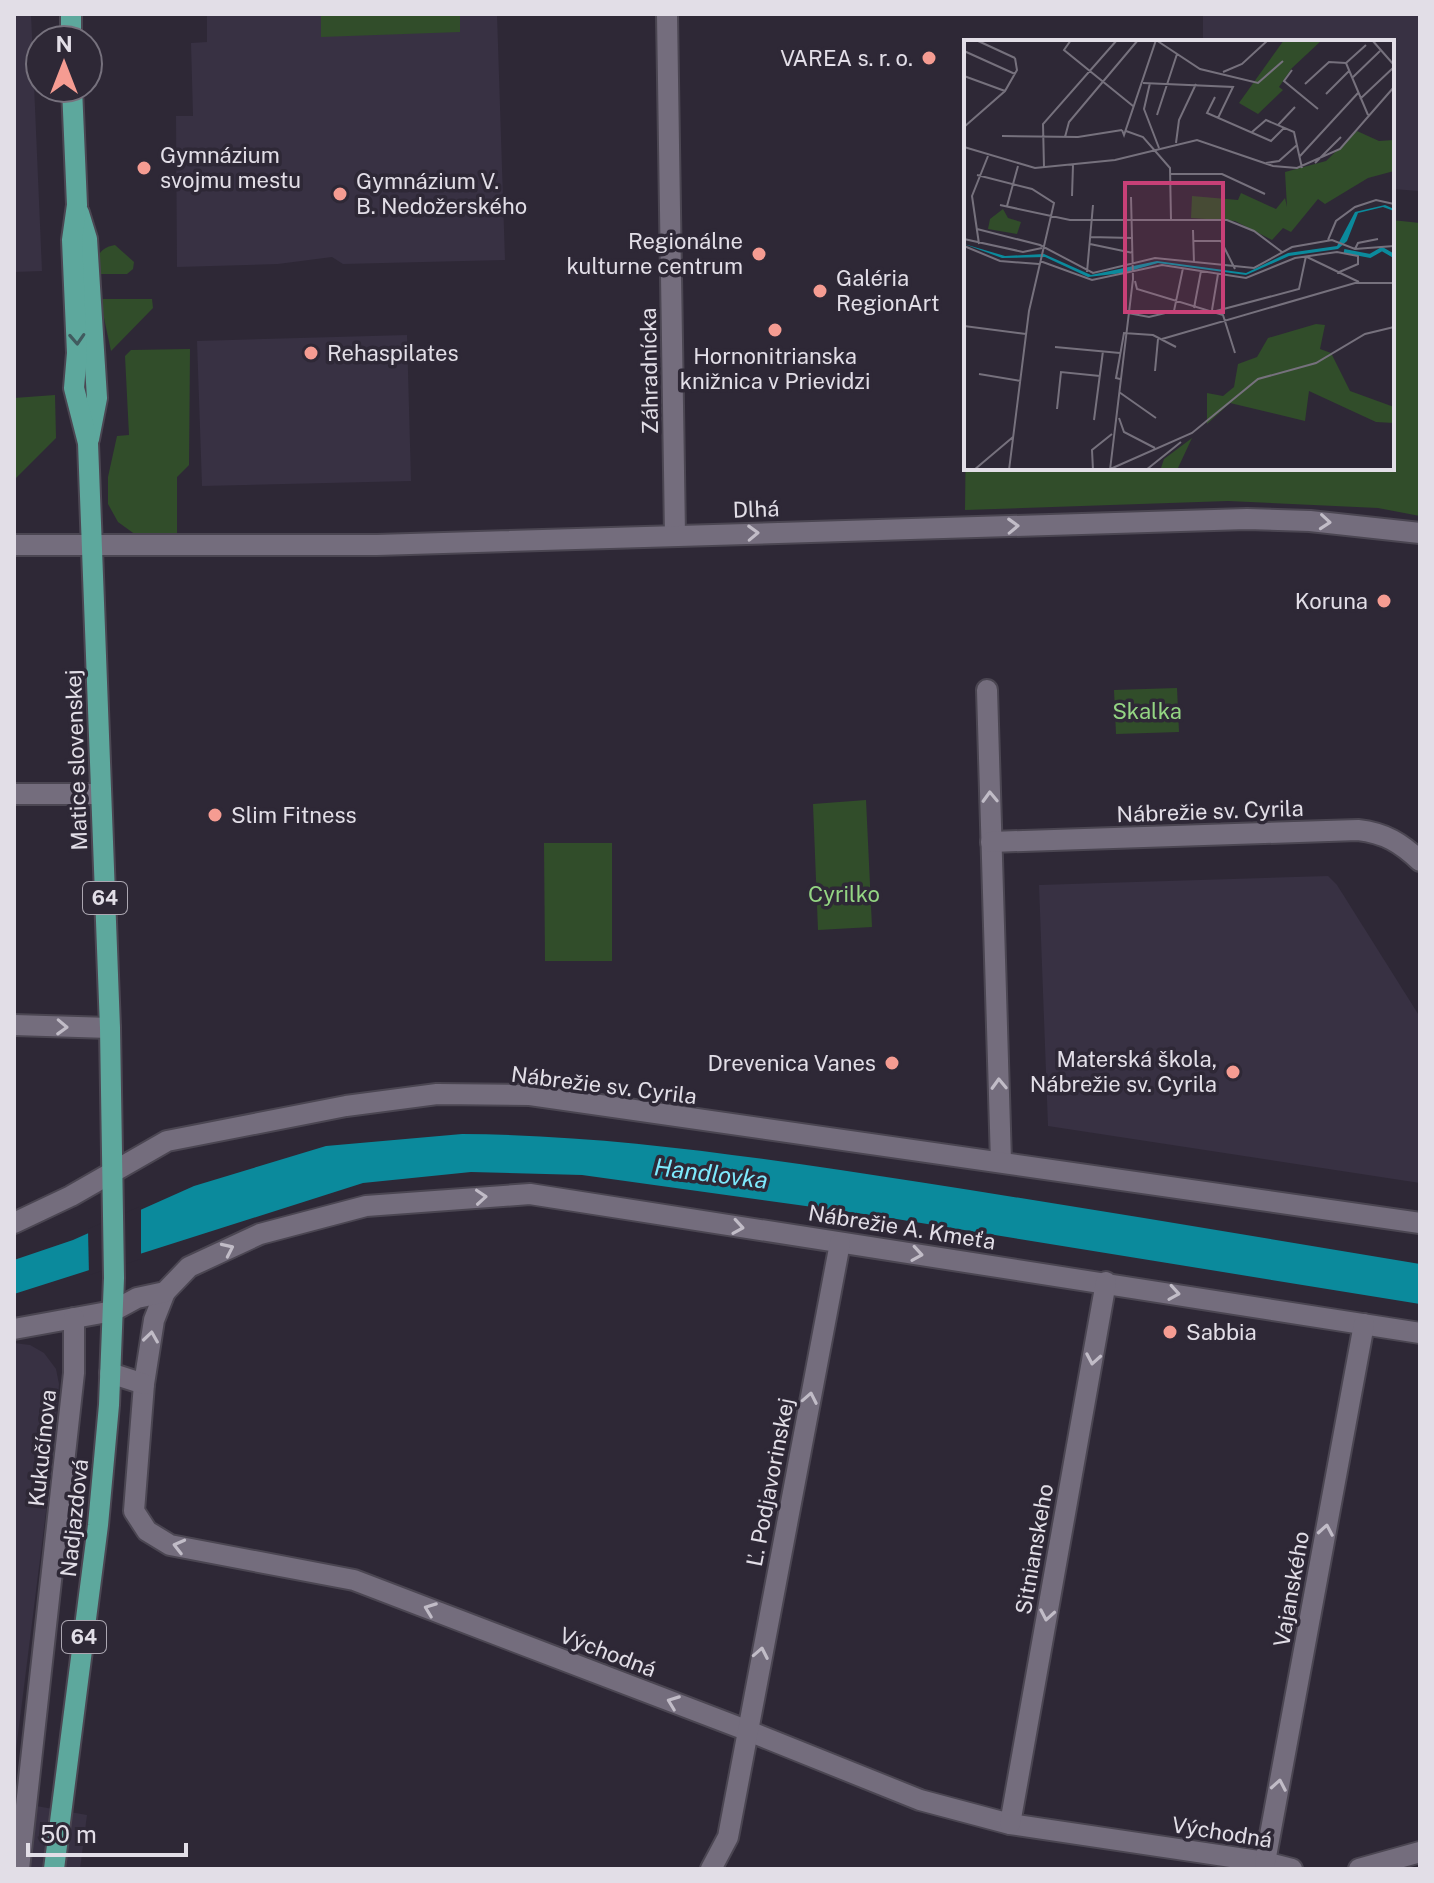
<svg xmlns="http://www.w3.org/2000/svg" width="1434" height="1883" font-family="'Public Sans',sans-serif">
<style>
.built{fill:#383143}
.green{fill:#314d2a}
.water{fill:#0b8a9c}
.pier{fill:#2e2836}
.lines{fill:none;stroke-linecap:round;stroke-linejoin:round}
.street-casing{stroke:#4b4652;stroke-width:24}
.primary-casing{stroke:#4b4652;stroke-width:24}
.street{stroke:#746d7d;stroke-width:20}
.primary{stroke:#5da89d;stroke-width:20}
.oneway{stroke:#415b5f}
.oneway2{stroke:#c1bcc7}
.poi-dot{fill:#f59c92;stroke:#2e2836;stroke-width:3}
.labels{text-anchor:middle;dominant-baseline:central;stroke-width:7;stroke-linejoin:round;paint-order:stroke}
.shield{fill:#2e2836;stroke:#aca7b2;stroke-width:2}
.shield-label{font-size:20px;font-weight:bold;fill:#e2dee7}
.poi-label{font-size:22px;fill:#e2dee7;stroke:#2e2836;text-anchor:start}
.street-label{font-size:22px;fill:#e2dee7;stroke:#2e2836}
.park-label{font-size:22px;fill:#94d583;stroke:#2e2836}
.water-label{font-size:24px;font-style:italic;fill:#7eeafd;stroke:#2e2836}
.inset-river{fill:none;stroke:#0b8a9c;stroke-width:4}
.inset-road{fill:none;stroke:#76717d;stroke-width:2}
.view{fill:#c84077;fill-opacity:0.15;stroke:#c84077;stroke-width:4}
.inset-edge{fill:none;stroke:#e2dee7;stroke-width:4}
</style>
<rect width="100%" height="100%" fill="#2e2836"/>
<g class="built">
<path d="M14,14h17l11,257 -28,1z"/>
<path d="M207,14h290l8,246 -162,4 -11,-7 -54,7 -101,3 -1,-151h17l-2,-73 16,-1z"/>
<path d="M1203,14h217v177l-28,-2v-147h-189z"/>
<path d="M407,335l4,146 -209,5 -5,-145z"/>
<path d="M1328,876l9,9 83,132v166l-372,-57 -9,-241z"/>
<path d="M14,1343l16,2 14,8 12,16 3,15 -6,72 -39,310z"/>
<path d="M14,1802l73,13 -7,54h-66z"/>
</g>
<g class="green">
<path d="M321,14h139v18l-139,5z"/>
<path d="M1392,220l28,3v293l-42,-8 -150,-7 -263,9 1,-84v42h426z"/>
<path d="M115,245l19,17 -1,7 -6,5h-28c-5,-15 -1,-26 16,-29z"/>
<path d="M100,299h52l1,9 -42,43z"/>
<path d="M190,349l-1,116 -12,12v58h-41l-18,-13 -10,-18v-27l9,-41 12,-1 -4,-79 6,-6z"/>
<path d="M55,395l1,43 -42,42v-82z"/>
<path d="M1177,688l2,44 -63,2 -2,-44z"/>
<path d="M866,800l6,127 -54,3 -5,-126z"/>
<path d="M544,843h68v118h-67z"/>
</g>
<path class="water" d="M462,1134c154,1 305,25 457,48 167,26 334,54 501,82v40l-542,-88 -296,-41 -111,-3 -108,11 -349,111v-34l59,-20 121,-54 132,-40z"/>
<path class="pier" d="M141,1206v53l-52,16 -1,-46z"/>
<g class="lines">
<g class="street-casing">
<g id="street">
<path d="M667,14l8,522"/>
<path d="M14,545h363l870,-26 63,2 110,12"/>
<path d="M987,690l14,472"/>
<path d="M14,794h87"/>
<path d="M991,842l367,-12c27,3 43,13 62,31"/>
<path d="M14,1025l96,3"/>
<path d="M14,1223l57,-27 96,-55 179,-35 91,-12 93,1 890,128"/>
<path d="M165,1292l-11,28 -10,64 -10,127 13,20 23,14 184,35 392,150 174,70 90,24 255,38 27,7"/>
<path d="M14,1329l99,-18 24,-13 28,-6 24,-25 71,-33 106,-28 164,-12 890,139"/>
<path d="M110,1373l34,11"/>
<path d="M1010,1824l96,-542"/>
<path d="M1265,1862l99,-538"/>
<path d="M19,1869l55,-496v-55"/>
<path d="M711,1869l17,-32 112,-594"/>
<path d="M1359,1869l61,-17"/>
</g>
</g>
<g class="primary-casing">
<g id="primary">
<path d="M71,14v26"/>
<path d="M79,213l8,26 10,159 -8,41"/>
<path d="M54,1869l44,-344 11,-120 5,-127 -4,-250 -22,-585 -14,-55 3,-35 -5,-113 5,-35 -5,-117"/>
</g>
</g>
<use href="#street" class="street"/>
<use href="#primary" class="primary"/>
</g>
<defs><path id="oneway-chevron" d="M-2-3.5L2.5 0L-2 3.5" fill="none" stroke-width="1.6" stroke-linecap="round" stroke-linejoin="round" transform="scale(2)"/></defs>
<use class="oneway" href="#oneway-chevron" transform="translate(77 339) rotate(87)"/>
<g class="oneway2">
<use href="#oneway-chevron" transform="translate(1325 522) rotate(5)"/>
<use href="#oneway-chevron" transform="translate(1013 526) rotate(-2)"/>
<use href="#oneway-chevron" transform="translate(753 533) rotate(-2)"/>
<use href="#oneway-chevron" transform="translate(990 797) rotate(-92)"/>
<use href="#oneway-chevron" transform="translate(62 1027) rotate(2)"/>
<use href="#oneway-chevron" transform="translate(999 1084) rotate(-92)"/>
<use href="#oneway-chevron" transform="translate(481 1197) rotate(-4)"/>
<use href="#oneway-chevron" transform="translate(738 1227) rotate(9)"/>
<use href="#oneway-chevron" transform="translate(228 1249) rotate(-25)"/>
<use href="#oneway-chevron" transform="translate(917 1254) rotate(9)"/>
<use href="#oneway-chevron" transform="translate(1174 1293) rotate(9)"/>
<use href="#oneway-chevron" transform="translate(151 1337) rotate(-82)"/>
<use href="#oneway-chevron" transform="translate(1093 1359) rotate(100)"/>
<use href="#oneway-chevron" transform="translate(810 1398) rotate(-79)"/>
<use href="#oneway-chevron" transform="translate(1326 1530) rotate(-80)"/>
<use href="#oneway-chevron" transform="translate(179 1546) rotate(-166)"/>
<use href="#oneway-chevron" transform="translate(430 1609) rotate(-159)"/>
<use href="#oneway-chevron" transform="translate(1047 1615) rotate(100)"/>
<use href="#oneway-chevron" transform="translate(761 1653) rotate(-79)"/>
<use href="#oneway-chevron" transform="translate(673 1702) rotate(-159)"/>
<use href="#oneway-chevron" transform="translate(1279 1785) rotate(-80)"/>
</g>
<g class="poi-dot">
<circle cx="929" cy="58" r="8"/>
<circle cx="144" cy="168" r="8"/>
<circle cx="340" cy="194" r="8"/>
<circle cx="759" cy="254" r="8"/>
<circle cx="820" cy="291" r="8"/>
<circle cx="775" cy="330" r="8"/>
<circle cx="311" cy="353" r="8"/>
<circle cx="1384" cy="601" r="8"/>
<circle cx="215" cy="815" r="8"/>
<circle cx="892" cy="1063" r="8"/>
<circle cx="1233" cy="1072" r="8"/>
<circle cx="1170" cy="1332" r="8"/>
</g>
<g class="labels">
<g class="shield">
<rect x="83" y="882" width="44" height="32" rx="6"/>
<rect x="62" y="1621" width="44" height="32" rx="6"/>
</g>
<g class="shield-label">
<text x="105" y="898">64</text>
<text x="84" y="1637">64</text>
</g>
<g class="poi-label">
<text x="913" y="58" text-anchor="end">VAREA s. r. o.</text>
<text x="160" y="155">Gymnázium<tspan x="160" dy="25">svojmu mestu</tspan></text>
<text x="356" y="181">Gymnázium V.<tspan x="356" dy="25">B. Nedožerského</tspan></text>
<text x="743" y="241" text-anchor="end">Regionálne<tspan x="743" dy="25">kulturne centrum</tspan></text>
<text x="836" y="278">Galéria<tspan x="836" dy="25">RegionArt</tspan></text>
<text x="327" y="353">Rehaspilates</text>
<text x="775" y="356" text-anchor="middle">Hornonitrianska<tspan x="775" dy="25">knižnica v Prievidzi</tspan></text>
<text x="1368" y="601" text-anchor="end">Koruna</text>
<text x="231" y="815">Slim Fitness</text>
<text x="1217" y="1059" text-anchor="end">Materská škola,<tspan x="1217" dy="25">Nábrežie sv. Cyrila</tspan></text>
<text x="876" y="1063" text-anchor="end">Drevenica Vanes</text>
<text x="1186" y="1332">Sabbia</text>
</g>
<g class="street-label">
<text transform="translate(649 371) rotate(-91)">Záhradnícka</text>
<text transform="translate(756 509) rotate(-2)">Dlhá</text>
<text transform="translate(76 760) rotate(-92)">Matice slovenskej</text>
<text transform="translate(1210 811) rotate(-2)">Nábrežie sv. Cyrila</text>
<text transform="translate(604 1085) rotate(7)">Nábrežie sv. Cyrila</text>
<text transform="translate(902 1227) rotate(9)">Nábrežie A. Kmeťa</text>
<text transform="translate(42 1448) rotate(-84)">Kukučínova</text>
<text transform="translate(770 1482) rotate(-79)">Ľ. Podjavorinskej</text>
<text transform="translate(74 1518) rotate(-84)">Nadjazdová</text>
<text transform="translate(1034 1549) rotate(-80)">Sitnianskeho</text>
<text transform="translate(1291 1589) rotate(-80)">Vajanského</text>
<text transform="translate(608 1652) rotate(21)">Východná</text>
<text transform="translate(1222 1832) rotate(9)">Východná</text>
</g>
<g class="park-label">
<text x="1147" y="711">Skalka</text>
<text x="844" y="894">Cyrilko</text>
</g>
<g class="water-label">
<text transform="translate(711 1173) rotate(7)">Handlovka</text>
</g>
</g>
<g transform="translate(964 40)">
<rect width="430" height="430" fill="#2e2836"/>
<path d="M320,0h38l-30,28 -13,19 4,3 -25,24 -19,-11zM393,91l22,10 15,-1v31l-26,7 -43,26 -7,-5 -27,33 -8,-4 -11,12 -37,-19 -44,-3 1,-22 46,4 3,-7 35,16 9,-11 2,9 -2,-35 41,-11zM39,169l5,9 13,4 -4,12 -29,-5 2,-10zM352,284l9,1 -5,24 11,4 19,38 44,16v16l-18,-1 -67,-31 -4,30 -75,-18 -23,21v-31l16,3 11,-9 4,-23 19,-7 11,-19zM228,398l-15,32 -16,-2 3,-9z" fill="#314d2a"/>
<path d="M421,165l9,4v2l-11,-4 -25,6 -11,28 -9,8 -49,7 -43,19 -88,-12 -35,10 -35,4 -43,-20 -43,1 -38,-14 41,12 39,-2 47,21 66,-14 89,12 42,-20 49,-7 18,-34z" fill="#0b8a9c"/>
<path class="inset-river" d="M380,211l26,5 12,-7 12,7"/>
<path class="inset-road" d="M12,0l39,18M107,0l-7,10 69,56M192,0l44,29 58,14 25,-22M408,0l22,25M0,11l51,23M382,23l22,52M382,23l20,-18M328,30l-8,11 34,28M259,32l19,-8 26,-24M0,36l41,15M388,38l28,-27M179,43l90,4 -15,31M186,43l-6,26 15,39M341,44l24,-22 17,1M362,54l23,-23M251,57l-8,16 64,28 13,-13M396,59l34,-32M193,75l20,-61M314,85l17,-18M0,87l41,-36 12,-21 -2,-12M158,90l2,5 32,-95M162,91l17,6 27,31 1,52M288,92l14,-12 28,12 8,36M38,96l76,1 44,-7M101,97l4,-15 69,-82M212,103l3,-23 17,-36M0,107l71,21 80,-8 82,-20 76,26 24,2 43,-19 54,-62M336,116l58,-63M302,123l13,-2 18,-16M351,123l26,-26M80,127l-1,-43 74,-84M207,134h51l43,20M13,135l55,14 22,14 -25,108 -20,159M108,156l1,-31M36,165l70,15h157l27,11 28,21M43,166l11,-40M13,189l63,16 53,28 62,-15 99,10 38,-21 40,-7 23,9 39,-3M229,190l1,33M126,197l42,1M0,199l59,13 19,-4M364,200l8,-19 19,-14 21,-7 18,4M229,201h28l14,28M15,204l-7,-48 16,-40M126,204l43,9M0,206l36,15 39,3M391,209l3,-6 20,-4M343,217l52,25M76,221l52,19 70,-15 84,13 49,-20 42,-6 21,4v8l-21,9M123,232l6,-67M171,241l2,8 86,26 12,38M230,268l7,-37M248,270l6,-36M252,271l83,-22 7,-33M164,273l21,4 25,-6 9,-43M0,286l62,8M198,299l193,-56h39M91,307l65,6M191,331l3,-32M15,334l42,7M156,339l-4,-1 8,-45 29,2 23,12M155,352l37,26M93,369l4,-37 39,4M155,378l5,14 31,16M130,380l9,-69M10,430l39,-33M129,430l-1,-20 20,-16M144,430l84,-37 66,-54 58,-16 49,-29 29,-7M146,430l23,-191 -2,-82M182,430l35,-28"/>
<path class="view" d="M161,143h98v129h-98z"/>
<rect width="430" height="430" class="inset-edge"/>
</g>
<rect width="1434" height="1883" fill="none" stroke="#e2dee7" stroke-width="32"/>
<g transform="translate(64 64)"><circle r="38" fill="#2e2836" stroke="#76717d" stroke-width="2"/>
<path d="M0-6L14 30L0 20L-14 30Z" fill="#f59c92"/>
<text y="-12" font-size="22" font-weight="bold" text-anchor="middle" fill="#e2dee7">N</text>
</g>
<path d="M28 1843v12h158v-12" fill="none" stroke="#e2dee7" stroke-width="4"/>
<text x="40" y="1843" font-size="24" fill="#e2dee7" stroke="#2e2836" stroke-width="6" paint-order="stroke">50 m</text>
</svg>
